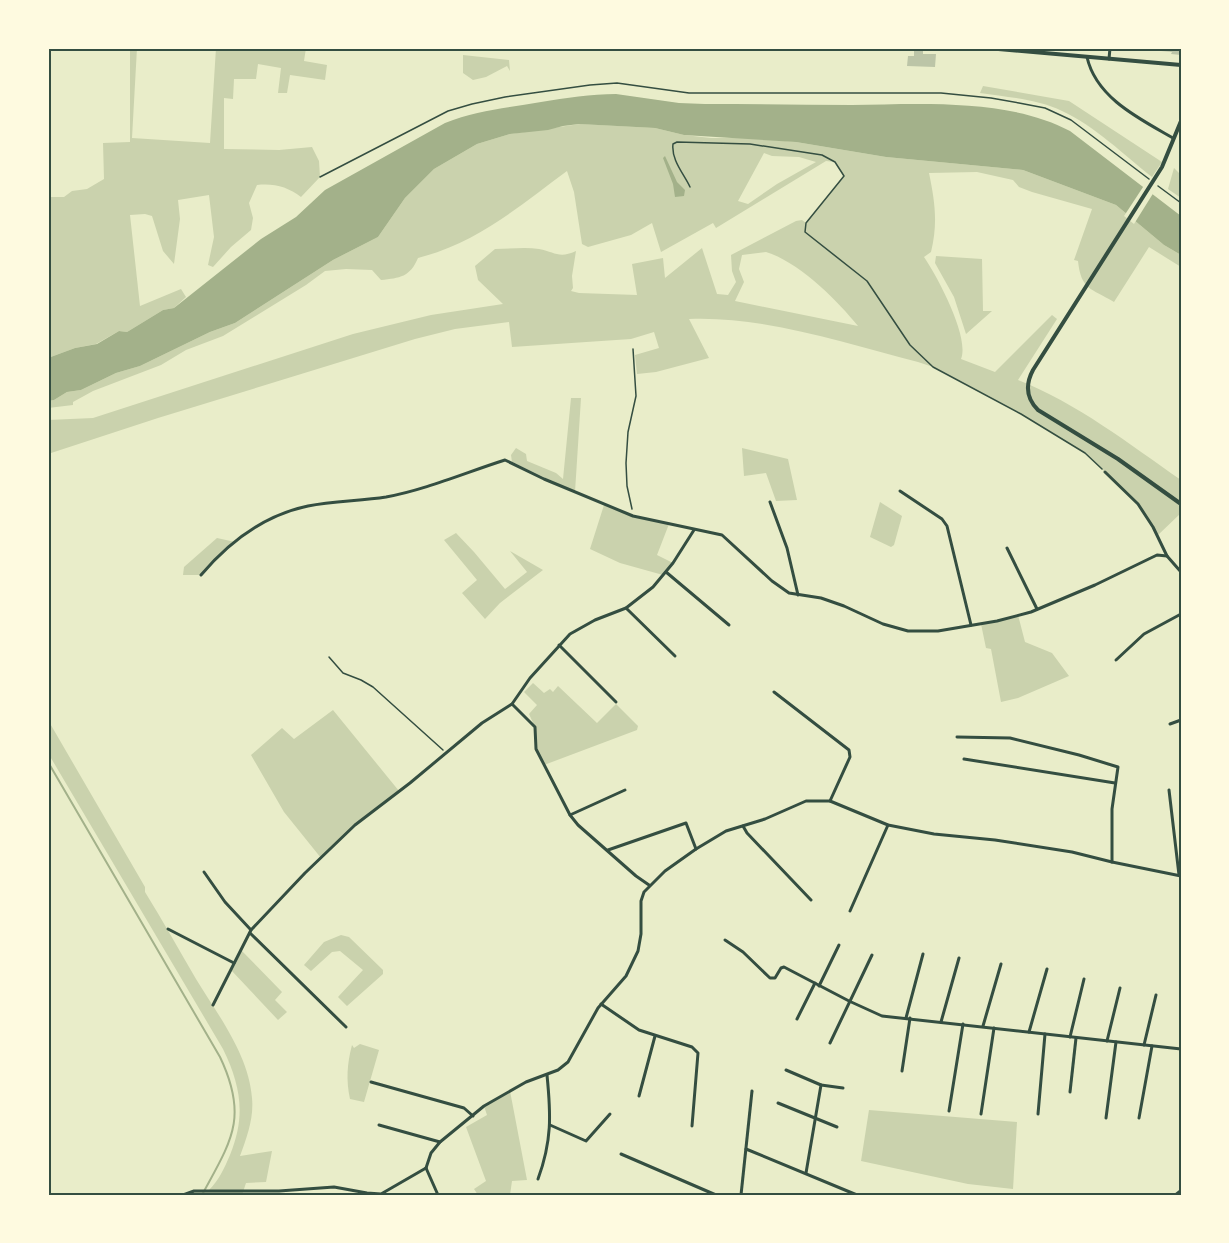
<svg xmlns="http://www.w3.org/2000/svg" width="1229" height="1243" font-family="Overpass,sans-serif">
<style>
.green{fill:#cad2ad;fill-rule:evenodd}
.water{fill:#a3b18a}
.pier{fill:#e9edc9}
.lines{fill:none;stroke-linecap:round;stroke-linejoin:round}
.stream{stroke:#a3b18a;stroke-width:2}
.building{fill:#bcc5a7}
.path{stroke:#344e41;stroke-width:1.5}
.minor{stroke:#344e41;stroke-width:3}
.tertiary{stroke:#344e41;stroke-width:4}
.secondary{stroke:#344e41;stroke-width:4}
.neatline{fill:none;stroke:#344e41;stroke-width:2}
</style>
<rect width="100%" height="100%" fill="#e9edc9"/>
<g class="green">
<path d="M130,48h7l-5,90 78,5 6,-95h90l-2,13 23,4 -2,15 -35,-5 -3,18h-9l3,-25 -23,-4 -2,15h-22l-1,20 -9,-1v51l55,1 33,-3 7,14 1,16 -19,20c-13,-10 -27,-14 -44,-12l-8,18 4,15 -2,12 -20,17 -18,20 -5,-2 6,-28 -5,-42 -31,5 2,19 -6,45 -11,-13 -11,-35 -7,-2 -15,1 10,91 41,-17 5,8 -12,11 -11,2 -36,22 -8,-1 -23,13 -21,4 -27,10v-161h16l8,-6 15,-2 17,-10 -1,-36 27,-1z"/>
<path d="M463,55l46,5 1,11 -3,-5 -21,11 -13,3 -10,-7z"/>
<path d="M983,86l86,15 93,61 -10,15c-28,-22 -57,-51 -90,-66 -24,-12 -56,-14 -82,-18z"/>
<path d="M580,124l75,4 29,7 27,3h40l45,4 90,15 137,13 93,35 48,40 17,10v12l-32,-20 -35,55c-23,-14 -33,-12 -36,-41l-4,-1 18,-51 -60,-17 -13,-5 -6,-7 -36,-8 -48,1c6,29 9,50 2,79l-7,5c13,19 46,80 37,102l34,13 57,-57 5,4 -39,61c59,23 111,64 163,100v33l-23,22 -20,-31 -53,-51 -64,-39 -88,-47 -15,-5c-74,-19 -152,-46 -229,-43l20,39 -53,14 -19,2 -2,-19 24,-7 -5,-16 -23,7 -119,8 -3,-25 -54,7 -40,10 -257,79 -110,36v-34l45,-2 260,-84 78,-19 72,-11 -25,-24 -3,-14 20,-17c14,0 30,-2 44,0 16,3 20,10 37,2l-4,25 1,12 -2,3 8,2 58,2 -5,-31 31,-6 2,20 37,-30 15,46 11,1 8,-13 -4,-11 -1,-16 65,-34 6,-1 4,3 38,-47 -9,-14 -9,-1 -110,67 -3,-5 -52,29 -9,-29 -21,12 -43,12 -6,-3 -8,-52 -7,-21c-49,36 -88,71 -149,87 -8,19 -18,20 -37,22l-9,-10 -26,-1 -21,2 -19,14 -83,51 -37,14 -25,15 -68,26 -20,11v3l-25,3v-7l6,-1 13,-8 14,-2 35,-17 24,-7 70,-34 25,-9 98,-63 45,-23 27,-39 29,-29 43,-25 33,-10zM764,153l8,3 27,1 17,5 -39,22 -29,20 -10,-3zM766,252c33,10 71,48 92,74l-123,-25 9,-19 -5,-13 3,-14z"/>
<path d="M1174,168l7,7v23l-13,-9z"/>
<path d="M936,256l46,3 1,52h9l-26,23 -12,-37 -19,-34z"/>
<path d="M571,398h10l-6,94 -63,-30 -1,-7 5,-7 10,6 1,7 29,12 7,6z"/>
<path d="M742,448l46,11 9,41 -21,1 -10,-28 -22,3z"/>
<path d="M880,502l22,14 -8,29 -3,2 -21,-10z"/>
<path d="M604,505l29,11 36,8 -12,31 16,8 -10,12 -43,-12 -30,-14z"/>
<path d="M456,533l18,19 31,37 22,-17 -17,-21 33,19 -43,33 -15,16 -23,-26 15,-13 -33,-40z"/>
<path d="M217,538l18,4 -34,33h-18l1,-8z"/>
<path d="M1018,615l7,27 27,11 17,23 -51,22 -17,4 -10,-53 -5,-1 -5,-24z"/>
<path d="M533,683l11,10 6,-4 3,3 5,-6 39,37 19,-19 22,22 -1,4 -93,35 -8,-16 -1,-22 -6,-13 8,-9 -13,-13z"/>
<path d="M333,710l66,81 -44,34 -34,33 -37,-46 -33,-57 31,-27 12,11z"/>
<path d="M48,720l97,167v5c18,29 34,58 51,87 22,36 53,76 56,119 2,20 -5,39 -12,58l32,-5 -6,31 -20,1 -4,12h-59l7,-3 19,-2c10,-10 15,-21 21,-35 16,-39 11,-69 -7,-106l-175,-296z"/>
<path d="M341,935l8,2 34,33v4l-36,32 -9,-9 25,-27 -23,-19 -8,1 -21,19 -7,-6 20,-23z"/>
<path d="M241,950l41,42 -7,8 12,12 -9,8 -47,-50z"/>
<path d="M360,1044l19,6 -15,52 -14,-3c-4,-19 -3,-35 2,-54l2,3z"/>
<path d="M510,1091l17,89 -15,1 -2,14h-32l-4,-6 12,-8 -20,-54 21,-12 -3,-9z"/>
<path d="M869,1110l148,12 -4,67 -45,-5 -107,-23z"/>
</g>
<g class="water">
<path d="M616,94l63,9 26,1c49,0 98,1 147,1 68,-1 156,-7 218,26l111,85v39l-17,-10 -48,-40 -93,-35 -137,-13 -90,-15 -112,-7 -29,-7 -76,-4 -16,2 -15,4 -38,4 -33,10 -43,25 -29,29 -27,39 -45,23 -98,63 -25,9 -70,34 -24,7 -35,17 -14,2 -13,8 -6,1v-43l27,-10 22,-4 22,-13 8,1 36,-22 11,-2 87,-69 35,-22 29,-27 120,-67c32,-13 63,-15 96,-21 25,-4 50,-8 75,-8z"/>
<path d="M665,156l12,26 8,8 -1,6 -9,1 -2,-13 -10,-26z"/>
</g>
<path class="pier" d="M1145,184l9,8 -20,32 -10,-8z"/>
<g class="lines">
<path class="stream" d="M48,762l172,295c29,61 11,84 -18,138"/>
</g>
<g class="building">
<path d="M1150,48h31v7l-10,-1 1,-2 -22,-2z"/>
<path d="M914,49h9v5h13l-1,13 -28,-1 1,-10h6z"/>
</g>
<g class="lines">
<g class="path">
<path d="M320,177l128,-66 24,-7 33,-7 85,-12 27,-2 72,10h252l50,5 28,5 26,5 26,12 78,59"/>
<path d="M1158,186l23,17"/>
<path d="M690,187c-6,-13 -19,-27 -17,-43l4,-2 73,2 72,11 13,7 9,14 -38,47 -1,9 62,49 43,64 23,22 88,47 64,39 17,16"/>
<path d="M632,509l-5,-23 -1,-23 2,-31 8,-36 -3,-47"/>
<path d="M329,657l14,16 18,7 12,7 70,63"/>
</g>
<g class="minor">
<path d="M1087,57c9,41 53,62 86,81"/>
<path d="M1109,59l1,-11"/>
<path d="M1105,472l33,32 15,23 14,29"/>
<path d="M900,491l42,28 5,7 24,99"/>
<path d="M770,502l17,46 11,47"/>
<path d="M1007,548l30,61"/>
<path d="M666,572l63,53"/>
<path d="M201,575c28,-33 64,-60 107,-69 25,-5 52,-5 78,-9 39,-7 81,-25 119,-37l39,19 89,37 89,19 50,46 17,12 32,5 23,8 39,18 25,7h30l59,-10 34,-9 64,-27 62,-30 10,1 14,16"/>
<path d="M626,608l49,48"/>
<path d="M559,645l57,57"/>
<path d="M1116,660l28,-26 37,-20"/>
<path d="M774,692l75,58 1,7 -20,44"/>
<path d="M512,704l23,23 1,22 34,66 8,10 58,51 13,9"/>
<path d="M1170,724l11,-4"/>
<path d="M957,737l53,1 69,17 39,12 -6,42v53"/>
<path d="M964,759l151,24"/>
<path d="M1169,790l10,85"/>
<path d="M570,815l55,-25"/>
<path d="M743,826l4,7 64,67"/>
<path d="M608,850l78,-27 10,26"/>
<path d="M204,872l21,30 26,28"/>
<path d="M850,911l38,-86"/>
<path d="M168,929l66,34"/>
<path d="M250,933l96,94"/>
<path d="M725,940l18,12 27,26h5l6,-10 3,-1 65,34 33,15 299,33"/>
<path d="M819,986l20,-41"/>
<path d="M601,1004l38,26 53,17 6,6 -6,73"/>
<path d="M213,1005l38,-75 54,-57 50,-48 55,-42 72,-60 30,-19 18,-26 40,-44 25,-14 31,-12 27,-21 20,-24 21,-33"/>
<path d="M906,1018l17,-64"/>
<path d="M797,1019l18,-36"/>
<path d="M941,1022l18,-64"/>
<path d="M983,1026l18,-62"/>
<path d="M1029,1032l18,-63"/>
<path d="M1070,1037l14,-58"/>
<path d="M1107,1041l13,-53"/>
<path d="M830,1043l42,-88"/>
<path d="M1144,1045l12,-50"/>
<path d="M786,1070l35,15 -15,88"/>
<path d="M902,1071l8,-53"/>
<path d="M371,1082l93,26 9,8"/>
<path d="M821,1085l22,3"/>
<path d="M1070,1092l6,-54"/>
<path d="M639,1096l16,-60"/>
<path d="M778,1103l59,24"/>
<path d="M949,1111l14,-87"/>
<path d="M981,1114l13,-86"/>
<path d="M1038,1114l7,-80"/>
<path d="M1106,1118l10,-76"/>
<path d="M1139,1118l13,-72"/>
<path d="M379,1125l61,17"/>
<path d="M550,1125l36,16 24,-27"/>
<path d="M746,1149l111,46"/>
<path d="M621,1154l95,41"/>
<path d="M426,1168l5,-15 9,-11 44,-36 42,-24 32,-12 10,-8 30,-54 28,-32 12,-25 3,-17v-33l3,-9 21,-21 31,-22 30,-18 39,-12 41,-18h24l58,24 46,9 61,6 77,12 40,10 69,14"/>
<path d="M426,1168l12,27"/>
<path d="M538,1179c14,-38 13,-64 9,-104"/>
<path d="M183,1195l11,-4h85l55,-4 33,6 14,1 45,-26"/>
<path d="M741,1195l11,-104"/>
</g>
<g class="tertiary">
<path d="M987,48l194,17"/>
<path d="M1181,121l-19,46 -129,203c-8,15 -7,28 5,40l80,49 63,45"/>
</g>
<path class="secondary" d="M1176,1195l5,-4"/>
</g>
<rect width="1229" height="1243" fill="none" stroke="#fefae0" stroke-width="99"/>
<rect x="50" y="50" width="1130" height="1144" class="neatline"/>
</svg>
